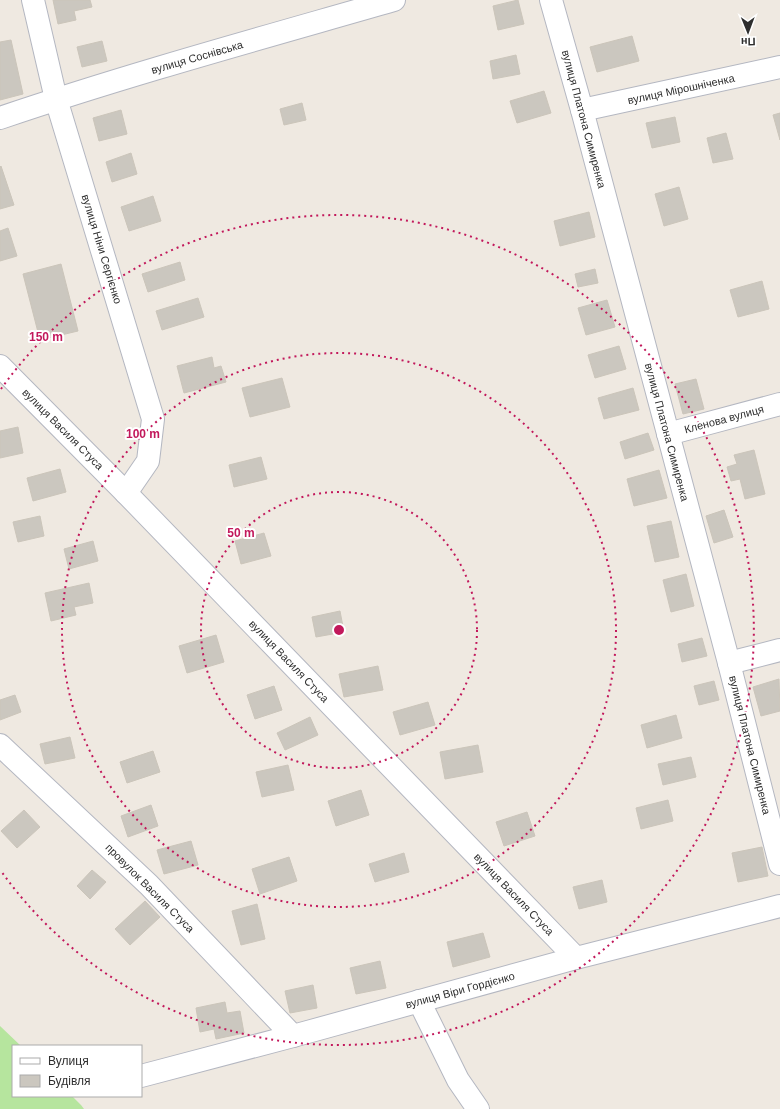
<svg xmlns="http://www.w3.org/2000/svg" width="780" height="1109" font-family="Helvetica,sans-serif">
<style>
.green{fill:#b6e59e}
.building{fill:#cbc7bf;stroke:#cbc5ba}
.lines{fill:none;stroke-linecap:round;stroke-linejoin:round}
.minor-casing{stroke:#b4b7c1;stroke-width:24}
.minor{stroke:#fff;stroke-width:22}
.ring{fill:none;stroke:#c2185b;stroke-width:2;stroke-dasharray:2 4}
.labels{text-anchor:middle;dominant-baseline:central;stroke-width:4;stroke-linejoin:round;paint-order:stroke}
.street-label{font-size:11px;fill:#2e2e2e;stroke:#fff}
.centre{fill:#c2185b;stroke:#fff;stroke-width:2}
.ring-label{font-size:12px;text-anchor:middle;font-weight:bold;fill:#c2185b;stroke:#fff;stroke-width:4;stroke-linejoin:round;paint-order:stroke}
</style>
<rect width="100%" height="100%" fill="#efe9e1"/>
<path class="green" d="M0,1026l21,20h-8v50h59l9,9 3,4h-84z"/>
<g class="building">
<path d="M53,0h37l2,7 -18,4 2,9 -18,4z"/>
<path d="M518,0l6,24 -26,6 -5,-24z"/>
<path d="M632,36l7,25 -42,11 -7,-25z"/>
<path d="M11,40l12,54 -23,6v-58z"/>
<path d="M102,41l5,20 -25,6 -5,-20z"/>
<path d="M516,55l4,19 -27,5 -3,-18z"/>
<path d="M544,91l7,22 -34,10 -7,-22z"/>
<path d="M302,103l4,17 -22,5 -4,-16z"/>
<path d="M121,110l6,24 -28,7 -6,-23z"/>
<path d="M780,113v27l-7,-25z"/>
<path d="M675,117l5,25 -28,6 -6,-25z"/>
<path d="M726,133l7,26 -20,4 -6,-25z"/>
<path d="M131,153l6,21 -25,8 -6,-20z"/>
<path d="M1,166l13,39 -14,4v-42z"/>
<path d="M679,187l9,32 -24,7 -9,-32z"/>
<path d="M153,196l8,25 -32,10 -8,-24z"/>
<path d="M589,212l6,25 -35,9 -6,-25z"/>
<path d="M8,228l9,28 -17,5v-30z"/>
<path d="M180,262l5,18 -37,12 -6,-18z"/>
<path d="M61,264l17,67 -38,9 -17,-66z"/>
<path d="M595,269l3,14 -20,4 -3,-13z"/>
<path d="M762,281l7,28 -31,8 -8,-27z"/>
<path d="M198,298l6,19 -42,13 -6,-19z"/>
<path d="M607,300l8,27 -29,8 -8,-27z"/>
<path d="M619,346l7,23 -31,9 -7,-23z"/>
<path d="M212,357l2,11 7,-2 5,16 -42,11 -7,-27z"/>
<path d="M282,378l8,29 -40,10 -8,-29z"/>
<path d="M696,379l8,30 -21,5 -8,-30z"/>
<path d="M633,388l6,22 -35,9 -6,-21z"/>
<path d="M18,427l5,26 -23,5v-27z"/>
<path d="M648,433l6,17 -29,9 -5,-17z"/>
<path d="M754,450l11,44 -20,5 -5,-20 -9,2 -4,-14 10,-3 -3,-9z"/>
<path d="M261,457l6,22 -33,8 -5,-22z"/>
<path d="M60,469l6,23 -33,9 -6,-23z"/>
<path d="M659,470l8,28 -33,8 -7,-27z"/>
<path d="M724,510l9,27 -19,6 -8,-27z"/>
<path d="M40,516l4,20 -26,6 -5,-20z"/>
<path d="M671,521l8,36 -24,5 -8,-36z"/>
<path d="M264,533l7,23 -30,8 -6,-23z"/>
<path d="M93,541l5,20 -29,8 -5,-20z"/>
<path d="M686,574l8,32 -23,6 -8,-32z"/>
<path d="M89,583l4,20 -19,4 2,8 -25,6 -6,-28z"/>
<path d="M340,611l4,21 -28,5 -4,-20z"/>
<path d="M216,635l8,27 -37,11 -8,-27z"/>
<path d="M702,638l5,18 -25,6 -4,-18z"/>
<path d="M378,666l5,24 -39,7 -5,-23z"/>
<path d="M779,679l1,32 -19,5 -8,-29z"/>
<path d="M714,681l5,19 -20,5 -5,-19z"/>
<path d="M274,686l8,24 -27,9 -8,-24z"/>
<path d="M15,695l6,17 -21,8v-20z"/>
<path d="M428,702l7,23 -35,10 -7,-23z"/>
<path d="M676,715l6,23 -35,10 -6,-23z"/>
<path d="M310,717l8,18 -33,15 -8,-17z"/>
<path d="M70,737l5,21 -30,6 -5,-20z"/>
<path d="M478,745l5,27 -38,7 -5,-27z"/>
<path d="M153,751l7,21 -33,11 -7,-21z"/>
<path d="M691,757l5,20 -33,8 -5,-21z"/>
<path d="M288,765l6,25 -32,7 -6,-25z"/>
<path d="M361,790l8,25 -33,11 -8,-25z"/>
<path d="M668,800l5,21 -32,8 -5,-21z"/>
<path d="M151,805l7,21 -30,11 -7,-21z"/>
<path d="M24,810l16,17 -23,21 -16,-17z"/>
<path d="M527,812l8,24 -31,10 -8,-24z"/>
<path d="M191,841l7,24 -34,9 -7,-24z"/>
<path d="M762,847l6,29 -30,6 -6,-29z"/>
<path d="M404,853l5,19 -34,10 -6,-18z"/>
<path d="M289,857l8,24 -37,13 -8,-25z"/>
<path d="M92,870l14,12 -16,17 -13,-13z"/>
<path d="M602,880l5,22 -28,7 -6,-22z"/>
<path d="M145,901l15,16 -30,28 -15,-16z"/>
<path d="M257,904l8,35 -24,6 -9,-34z"/>
<path d="M483,933l7,24 -37,10 -6,-25z"/>
<path d="M380,961l6,27 -30,6 -6,-26z"/>
<path d="M313,985l4,23 -27,5 -5,-22z"/>
<path d="M225,1002l2,11 13,-2 4,22 -28,6 -2,-10 -14,3 -4,-24z"/>
</g>
<g class="lines">
<g class="minor-casing">
<g id="minor">
<path d="M33,0l23,99 97,320 -5,42 -22,32"/>
<path d="M551,0l31,110 147,553 51,201"/>
<path d="M582,110l198,-43"/>
<path d="M0,118c130,-44 262,-80 394,-118"/>
<path d="M0,366l126,127 450,465"/>
<path d="M668,434l112,-30"/>
<path d="M729,663l51,-13"/>
<path d="M0,745l149,140 144,151"/>
<path d="M419,1001l39,79 20,29"/>
<path d="M141,1076l152,-40 283,-78 204,-52"/>
</g>
</g>
<use href="#minor" class="minor"/>
</g>
<g class="ring">
<circle cx="339" cy="630" r="138"/>
<circle cx="339" cy="630" r="277"/>
<path d="M1 389A415 415 0 1 1 1 871"/>
</g>
<g class="labels">
<g class="street-label">
<text transform="translate(197 57) rotate(-16)">вулиця Соснівська</text>
<text transform="translate(681 89) rotate(-12)">вулиця Мірошніченка</text>
<text transform="translate(584 119) rotate(75)">вулиця Платона Симиренка</text>
<text transform="translate(102 249) rotate(73)">вулиця Ніни Сергієнко</text>
<text transform="translate(724 419) rotate(-15)">Кленова вулиця</text>
<text transform="translate(63 429) rotate(45)">вулиця Василя Стуса</text>
<text transform="translate(667 432) rotate(75)">вулиця Платона Симиренка</text>
<text transform="translate(289 661) rotate(46)">вулиця Василя Стуса</text>
<text transform="translate(750 745) rotate(76)">вулиця Платона Симиренка</text>
<text transform="translate(150 888) rotate(45)">провулок Василя Стуса</text>
<text transform="translate(514 894) rotate(46)">вулиця Василя Стуса</text>
<text transform="translate(460 990) rotate(-15)">вулиця Віри Гордієнко</text>
</g>
</g>
<circle cx="339" cy="630" r="6" class="centre"/>
<g class="ring-label">
<text x="46" y="341">150 m</text>
<text x="143" y="438">100 m</text>
<text x="241" y="537">50 m</text>
</g>
<rect x="12" y="1045" width="130" height="52" fill="#ffffff" stroke="#ababab"/>
<rect x="20" y="1058" width="20" height="6" fill="#ffffff" stroke="#ababab"/>
<text x="48" y="1065" font-size="12" fill="#2e2e2e">Вулиця</text>
<rect x="20" y="1075" width="20" height="12" fill="#cbc7bf" stroke="#ababab"/>
<text x="48" y="1085" font-size="12" fill="#2e2e2e">Будівля</text>
<g transform="translate(748 32) rotate(179)" stroke="#ffffff" stroke-width="3" paint-order="stroke">
<path d="M0-3L7 15L0 10L-7 15Z" fill="#2e2e2e"/>
<text y="-6" font-size="11" font-weight="bold" text-anchor="middle" fill="#2e2e2e">Пн</text>
</g>
</svg>
